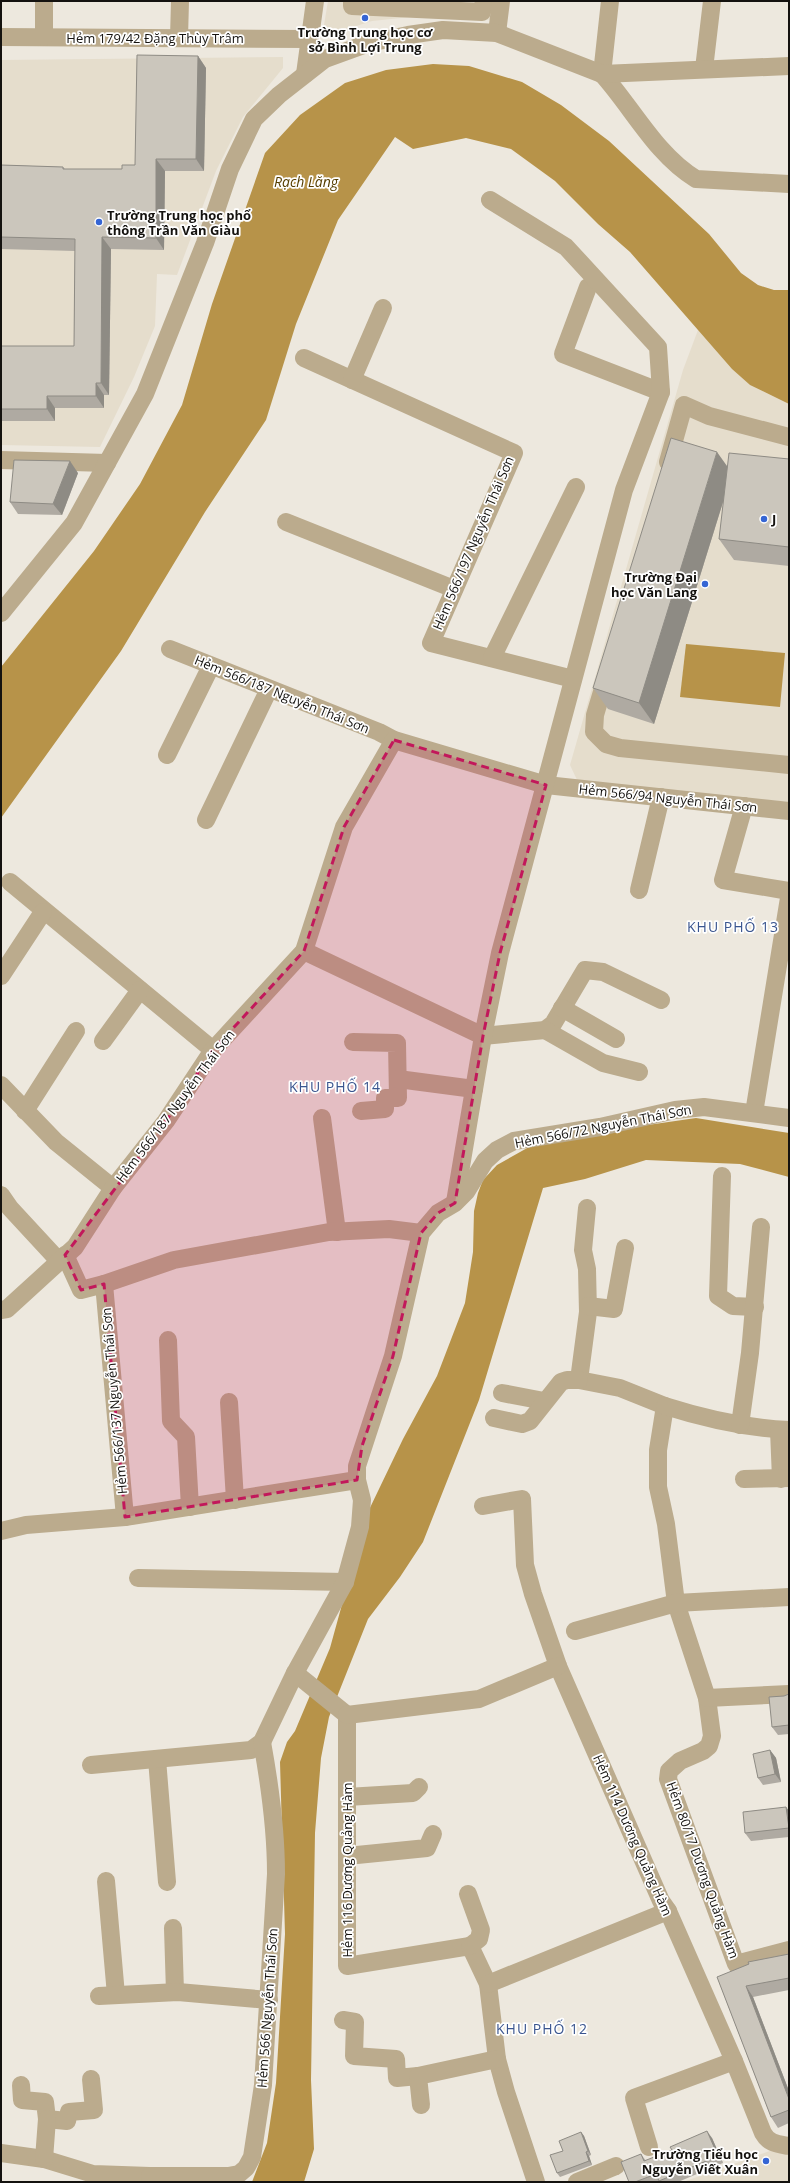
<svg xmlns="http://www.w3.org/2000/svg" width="790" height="2183" font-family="'Open Sans',sans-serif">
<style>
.built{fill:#e5ddcc}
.water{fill:#b79349}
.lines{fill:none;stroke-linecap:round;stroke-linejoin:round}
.minor{stroke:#bbab8d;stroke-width:18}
.wall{fill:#afaaa2}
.shaded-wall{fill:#8e8b84}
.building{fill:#cbc6bc;stroke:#8e8b84}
.marked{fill:#c2185b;fill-opacity:0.2;stroke:#c2185b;stroke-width:3;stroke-dasharray:8 5;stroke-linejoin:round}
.poi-dot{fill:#3565d4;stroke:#fff;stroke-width:1.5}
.labels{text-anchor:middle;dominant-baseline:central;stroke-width:3.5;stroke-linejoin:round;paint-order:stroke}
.poi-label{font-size:13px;font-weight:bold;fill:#14120f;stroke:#fff;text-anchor:start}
.street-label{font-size:13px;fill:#14120f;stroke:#fff}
.water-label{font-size:14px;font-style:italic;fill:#563e00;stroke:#fff}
.neighbourhood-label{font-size:14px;letter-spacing:1px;fill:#3a558f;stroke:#fff}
</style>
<rect width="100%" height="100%" fill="#ede8de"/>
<g class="built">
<path d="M328,1h164l-2,19 -60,-5 -58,6 -50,16z"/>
<path d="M283,57v11l-40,49 -27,54 -39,104 -20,-1 -2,52 -21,51 -34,70 -99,-2v-385z"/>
<path d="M698,330l34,39 18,16 39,19v398l-211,-20 -8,-17 113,-395z"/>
<path d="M778,2148l11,3v31h-106z"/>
</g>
<g class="water">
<path d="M433,64l36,2 53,16 39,23 48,36 100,93 32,39 17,12 16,5h15v114l-39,-19 -18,-16 -102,-117 -32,-28 -43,-43 -44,-32 -45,-11 -53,11 -18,-12 -57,83 -42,104 -30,96 -61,92 -84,139 -120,167v-151l93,-116 46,-67 42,-79 30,-101 53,-151 35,-38 45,-32 41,-13z"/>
<path d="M686,644l99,9 -5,54 -100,-10z"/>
<path d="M696,1118l93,15v44l-49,-13 -94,-4 -61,19 -42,9 -64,212 -56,142 -23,35 -32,42 -39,98 -8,41 -6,75 -4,247 3,69 -10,33h-52l15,-39 9,-60 9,-149 -5,-172 7,-20 8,-11 35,-83 37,-134 36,-75 34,-63 28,-73 8,-51 1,-41 4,-18 5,-13 14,-15 32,-18 57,-13z"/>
</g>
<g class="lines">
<g class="minor">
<path d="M352,1v5l130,6 2,-11"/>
<path d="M497,33l4,-32"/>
<path d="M1,37l308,2"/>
<path d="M44,37v-36"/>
<path d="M179,38l1,-37"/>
<path d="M704,69l8,-68"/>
<path d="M305,74l10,-73"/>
<path d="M602,74c30,33 54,81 94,105l93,5"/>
<path d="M602,74l8,-73"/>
<path d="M588,287l-25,67 98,38"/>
<path d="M304,358l210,95 -83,190 142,36"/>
<path d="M352,380l31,-72"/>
<path d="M1,460l106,3"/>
<path d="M668,462l16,-57 25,11 80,21"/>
<path d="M286,522l168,67"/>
<path d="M1,613l73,-90 71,-129 60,-151 25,-74 24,-50 25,-24 46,-36 44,-16 39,-8 35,-5 54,3 105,41 187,-8"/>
<path d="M170,649l209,83 15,8 152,45 243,26"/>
<path d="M492,658l84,-171"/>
<path d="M607,675l-12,40 -1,17 12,12 14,4 169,17"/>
<path d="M167,755l44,-89"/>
<path d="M744,806l-21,74 66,11"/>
<path d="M206,820l63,-131"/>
<path d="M10,882l203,168"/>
<path d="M639,890l22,-93"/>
<path d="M304,951l179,85 62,-6 8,-6 32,-54 18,2 58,28"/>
<path d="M1,976l42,-64"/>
<path d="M562,1008l54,31"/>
<path d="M545,1030l58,33 36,9"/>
<path d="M103,1041l37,-51"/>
<path d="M353,1042l44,1 1,55h-13v11l-24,2"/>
<path d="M398,1079l76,10"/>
<path d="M1,1085l55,57 57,46"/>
<path d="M25,1111l51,-80"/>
<path d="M754,1113l35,-215"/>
<path d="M322,1118l15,114"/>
<path d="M722,1176l-4,120 15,10 22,1"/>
<path d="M1,1195l9,13 49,53"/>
<path d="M455,1202l28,-166 17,-83 124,-463 37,-98 -3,-45 -92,-100 -76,-47"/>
<path d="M587,1208l-4,42 4,19 1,43 -9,68 41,8 45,18 -7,44v37l8,37 10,79 31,95 5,38 -3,10 -6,5 -23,10 -11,10 -1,8 68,185 53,-14"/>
<path d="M65,1255l16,35 23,-6 70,-24 155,-28 60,-3 32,4"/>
<path d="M104,1284l21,233"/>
<path d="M588,1306l26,3 11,-61"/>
<path d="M1,1310l6,-1 68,-62 38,-59 53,-67 47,-71 91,-99 40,-124 50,-87"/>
<path d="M168,1340l3,81 15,16 4,70"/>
<path d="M502,1393l42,8"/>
<path d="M229,1402l6,98"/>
<path d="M665,1406c41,13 81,22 124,24"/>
<path d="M494,1418l28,6 8,-3 31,-39 6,-2h12"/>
<path d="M740,1425l10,-72 11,-126"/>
<path d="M779,1430l2,49"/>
<path d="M744,1479l45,-1"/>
<path d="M483,1506l39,-7 3,66 8,29 25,72 103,235 7,10 66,150 29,72c6,11 15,11 26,13"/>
<path d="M1,1531l25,-6 99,-8 232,-37"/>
<path d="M138,1578l207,4"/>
<path d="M575,1631l101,-28 113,-6"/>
<path d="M295,1673l52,42"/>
<path d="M707,1698l82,-4"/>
<path d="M347,1715v251l123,-20 18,38 9,75 9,33 30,90"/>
<path d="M347,1715l132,-16 79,-33"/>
<path d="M157,1759l10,123"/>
<path d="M91,1765l160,-15 11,-8 33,-69 50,-91 15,-55 2,-27 -5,-20v-14l36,-110 28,-123 17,-20 17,-10 11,-11 19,-31 12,-11 17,-9 86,-14 75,-17 29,-3 85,11"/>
<path d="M347,1797l66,-4 6,-6"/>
<path d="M347,1856l80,-8 6,-14"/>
<path d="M106,1881l10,114"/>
<path d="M468,1894l13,36 -2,9 -9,7"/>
<path d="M173,1928l2,64"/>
<path d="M488,1984l180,-73"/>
<path d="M99,1996l79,-4 91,8"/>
<path d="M343,2020l12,2 -1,34 42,3 1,19 21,-2"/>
<path d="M21,2085l1,15 23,2 2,17 20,2 2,-9 25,-2 -3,-31"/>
<path d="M421,2105l-3,-29 79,-17"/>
<path d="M649,2147l-15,-49 100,-37"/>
<path d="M1,2153l43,6 49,15 57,2"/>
<path d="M44,2159l3,-40"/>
<path d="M151,2182l-1,-6h78l11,-2 7,-6 6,-11 11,-72 13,-211c0,-45 -6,-88 -14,-132"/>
<path d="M577,2182l39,-16"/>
</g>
</g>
<g class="wall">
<path d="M198,56l8,12 -2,103h-39l-1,79 -53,-1 -2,146h-5v13h-49v13h-54v-75h73l1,-95 -74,-2v-84l62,2 2,2h57l13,-4z"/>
<path d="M789,459v107l-55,-6 -15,-21 5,-40 -70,225 -46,-15 -15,-21 134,-221z"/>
<path d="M78,473l-16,42 -44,-1 -8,-12z"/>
<path d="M789,1694v40l-11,1 -6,-8 12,-31z"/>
<path d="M770,1750l6,8 5,24 -18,3 -5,-7z"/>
<path d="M786,1807l3,4v26l-38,4 -6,-8z"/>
<path d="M789,1954v36l-36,7 36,94v32l-11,5 -7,-11 -54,-140z"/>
<path d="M581,2132l3,4 7,19 -2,1 3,9 -32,12 -3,-4 6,-22z"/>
<path d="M712,2138l11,25 -45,19h-18v-1l-2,1h-29l12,-28 5,7z"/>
</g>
<g class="shaded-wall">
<path d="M198,56l8,12 -2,103 -8,-12z"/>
<path d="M156,159l9,12 -1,79 -8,-12z"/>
<path d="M102,237l9,12 -2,146 -8,-12z"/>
<path d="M96,383l8,12v13l-8,-12z"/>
<path d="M47,396l8,12v13l-8,-12z"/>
<path d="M717,452l15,21 -78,251 -15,-21z"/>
<path d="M70,461l8,12 -16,42 -9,-11z"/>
<path d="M770,1750l6,8 5,24 -6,-8z"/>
<path d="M786,1807l3,4v18v-1z"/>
<path d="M746,1986l7,11 36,94v8z"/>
<path d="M707,2131l5,7 11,25 -5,-7z"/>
<path d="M581,2132l3,4 7,19 -3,-4z"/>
<path d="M586,2152l3,4 3,9 -3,-4z"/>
</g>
<g class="building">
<path d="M137,55l61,1 -2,103h-40v79l-54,-1 -1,146h-5v13h-49v13h-46v-63h73l1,-107 -74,-2v-72l62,2v2h59v-4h13z"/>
<path d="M671,438l46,14 -78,251 -46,-15z"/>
<path d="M729,453l60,6v88l-70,-8z"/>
<path d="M14,460l56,1 -17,43 -43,-2z"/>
<path d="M789,1694v31l-17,2 -3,-30 15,-1z"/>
<path d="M770,1750l5,24 -17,4 -5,-24z"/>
<path d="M786,1807l3,21 -44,5 -2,-21z"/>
<path d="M789,1954v24l-43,8 43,113v11l-18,7 -54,-140 32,-13 -1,-2z"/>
<path d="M707,2131l11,25 -59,25 -3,-7 -21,8h-6l-8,-20 20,-8 3,7 28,-11 -2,-3z"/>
<path d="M581,2132l7,19 -2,1 3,9 -32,12 -7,-18 13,-4 -4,-10z"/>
</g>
<path class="marked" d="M394,740l152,45 -46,168 -17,83 -28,167 -17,10 -17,20 -28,123 -31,90 -5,34 -232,37 -21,-233 -23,6 -16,-35 101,-134 47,-71 91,-99 40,-124z"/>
<g class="poi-dot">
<circle cx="365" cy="18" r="4"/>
<circle cx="99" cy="222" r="4"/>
<circle cx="764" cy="519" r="4"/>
<circle cx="705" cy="584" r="4"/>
<circle cx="766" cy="2161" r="4"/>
</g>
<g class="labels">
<g class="poi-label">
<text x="365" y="32" text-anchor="middle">Trường Trung học cơ<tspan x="365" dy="15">sở Bình Lợi Trung</tspan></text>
<text x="107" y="215">Trường Trung học phổ<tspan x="107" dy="15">thông Trần Văn Giàu</tspan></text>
<text x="772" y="519">J</text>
<text x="697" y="577" text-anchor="end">Trường Đại<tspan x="697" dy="15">học Văn Lang</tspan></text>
<text x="758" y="2154" text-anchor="end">Trường Tiểu học<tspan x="758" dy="15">Nguyễn Viết Xuân</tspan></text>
</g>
<g class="street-label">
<text x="155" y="38">Hẻm 179/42 Đặng Thùy Trâm</text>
<text transform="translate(473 543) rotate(-67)">Hẻm 566/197 Nguyễn Thái Sơn</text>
<text transform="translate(282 694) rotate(22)">Hẻm 566/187 Nguyễn Thái Sơn</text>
<text transform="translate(668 798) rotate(6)">Hẻm 566/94 Nguyễn Thái Sơn</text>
<text transform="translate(175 1106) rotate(-53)">Hẻm 566/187 Nguyễn Thái Sơn</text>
<text transform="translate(603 1126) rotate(-11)">Hẻm 566/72 Nguyễn Thái Sơn</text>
<text transform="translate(114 1401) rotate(-95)">Hẻm 566/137 Nguyễn Thái Sơn</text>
<text transform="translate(633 1835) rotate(66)">Hẻm 114 Dương Quảng Hàm</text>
<text transform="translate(347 1870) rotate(-90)">Hẻm 116 Dương Quảng Hàm</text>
<text transform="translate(703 1870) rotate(70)">Hẻm 80/17 Dương Quảng Hàm</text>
<text transform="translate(267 2008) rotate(-86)">Hẻm 566 Nguyễn Thái Sơn</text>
</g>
<g class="water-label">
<text x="306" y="181">Rạch Lăng</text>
</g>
<g class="neighbourhood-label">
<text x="733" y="926">KHU PHỐ 13</text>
<text x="335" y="1086">KHU PHỐ 14</text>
<text x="542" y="2028">KHU PHỐ 12</text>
</g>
</g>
<rect width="790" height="2183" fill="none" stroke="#14120f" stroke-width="4"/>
</svg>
